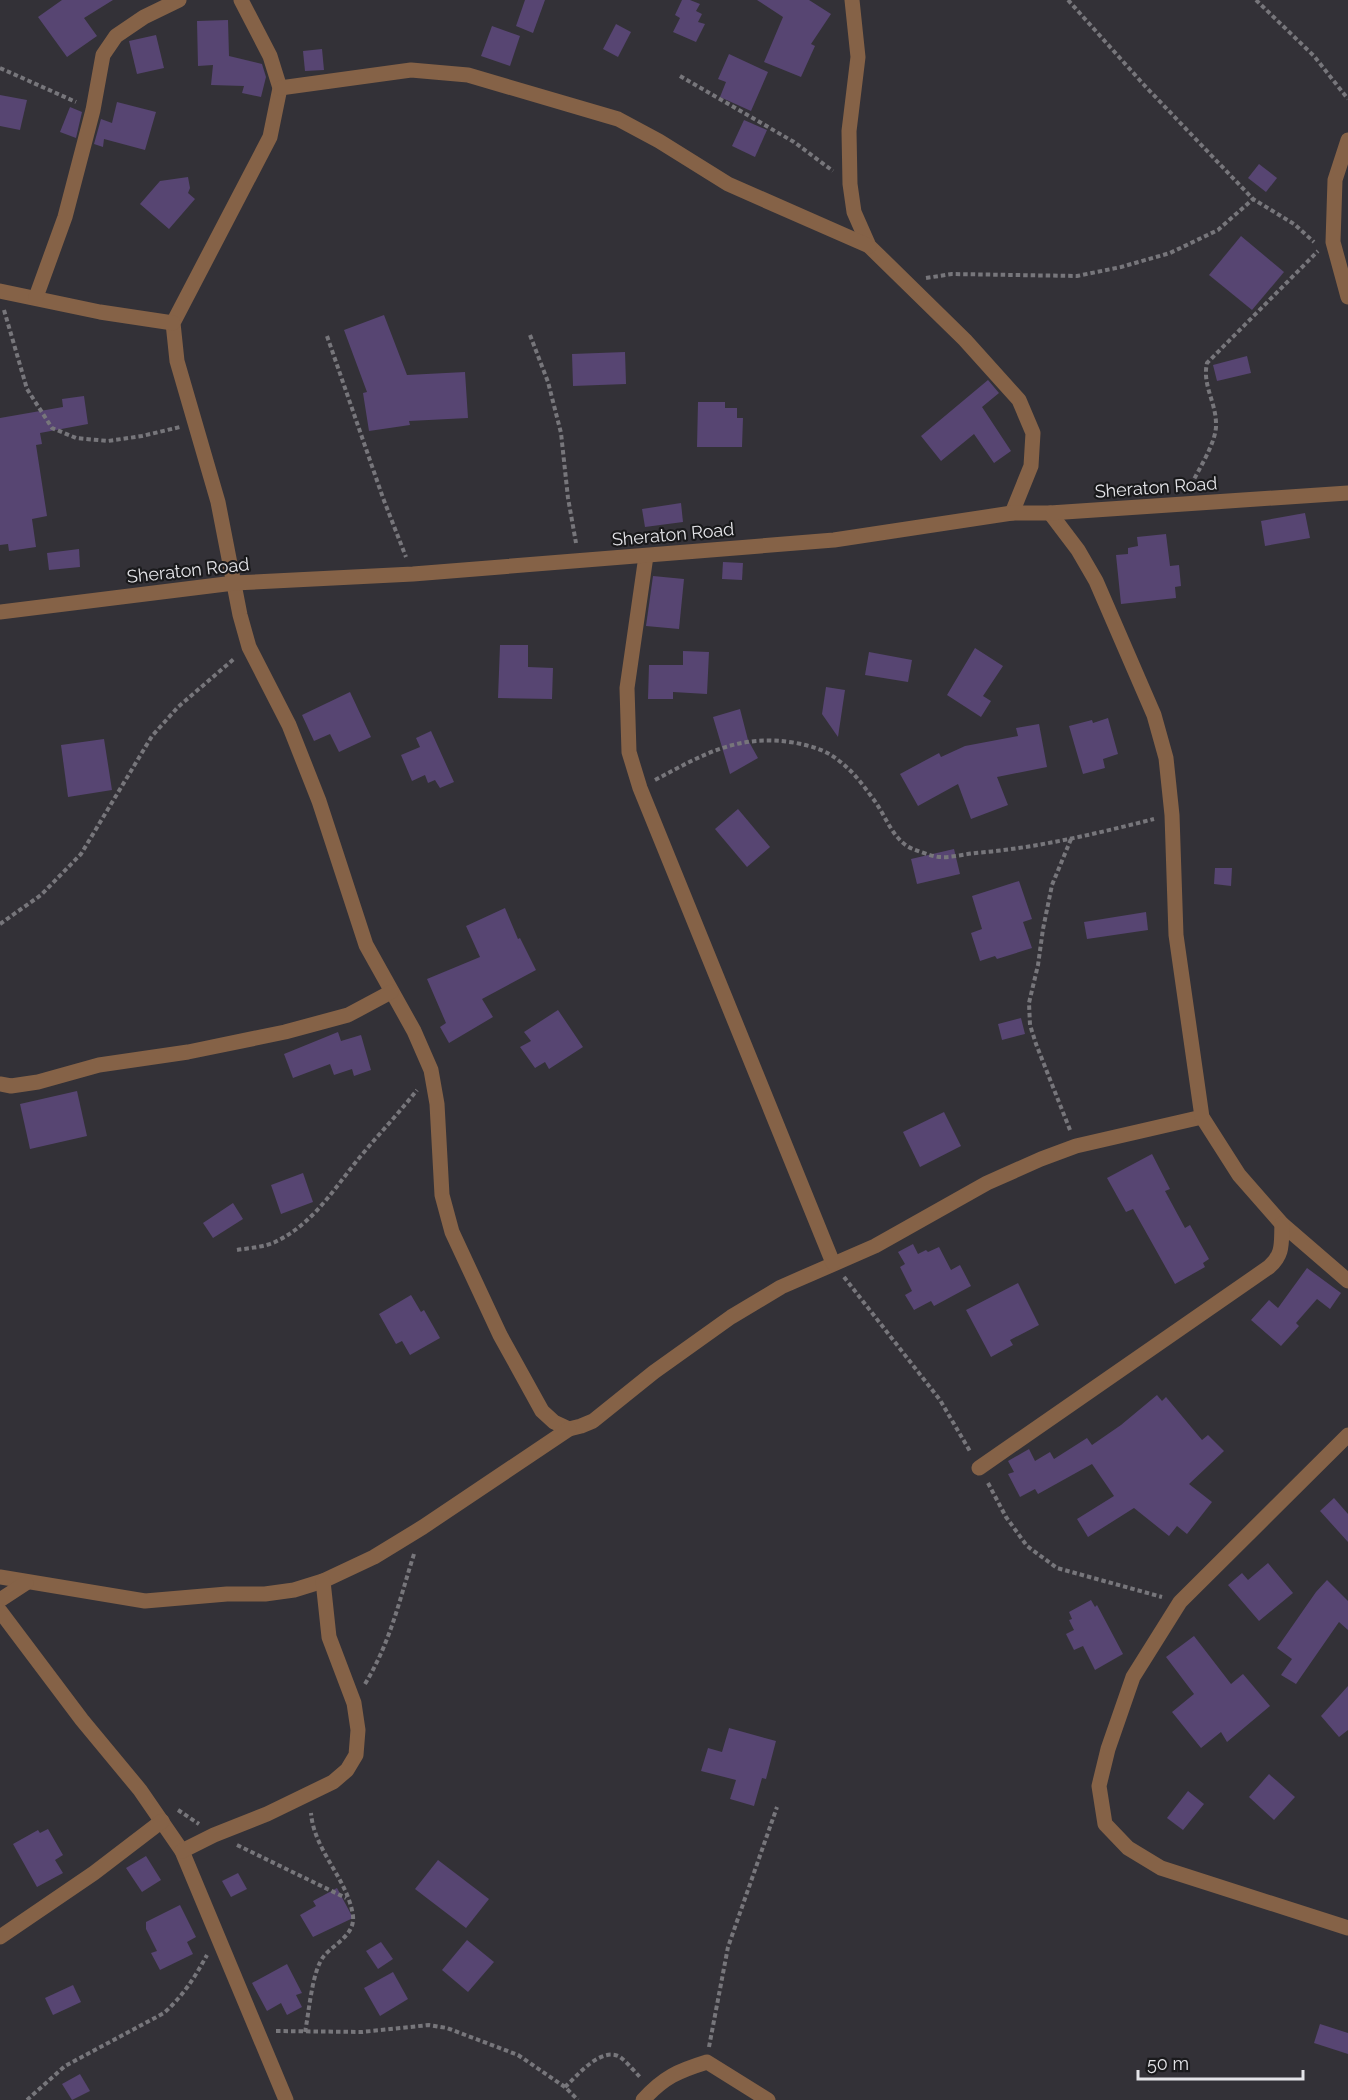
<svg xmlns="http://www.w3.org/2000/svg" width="1348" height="2100" font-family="Raleway,sans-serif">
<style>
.building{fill:#574572}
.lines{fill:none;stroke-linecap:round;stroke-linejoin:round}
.path{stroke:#77767b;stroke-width:4;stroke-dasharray:4.5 3;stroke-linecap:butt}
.street{stroke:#856247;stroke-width:15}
.labels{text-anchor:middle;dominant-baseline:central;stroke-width:4.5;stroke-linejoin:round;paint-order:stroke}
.street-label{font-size:18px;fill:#e4e4e8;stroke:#1a1a1c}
</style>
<rect width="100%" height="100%" fill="#333137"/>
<g class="building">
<path d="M62,0h51l-29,18 13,18 -30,21 -29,-40z"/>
<path d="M525,0h20l-12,33 -17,-7z"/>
<path d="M682,0h8l10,4 -4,7 6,3 -4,8 7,2 -9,18 -23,-10 7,-14 -5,-3z"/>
<path d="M757,0h52l22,14 -20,30 4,2 -14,31 -37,-15 19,-45z"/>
<path d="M228,20l1,36 33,8 4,13 -5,20 -19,-4 2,-7 -33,-1 2,-20 -15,1 -1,-45z"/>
<path d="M616,24l15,8 -13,25 -15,-8z"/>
<path d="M492,26l28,10 -10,30 -29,-10z"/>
<path d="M156,35l8,33 -27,6 -8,-33z"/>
<path d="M322,49l2,21 -19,1 -2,-20z"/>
<path d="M729,54l39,18 -17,39 -31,-14 6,-15 -8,-3z"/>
<path d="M0,95l27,5 -7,30 -20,-4z"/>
<path d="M117,102l39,10 -11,38 -41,-11 -1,8 -9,-3 7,-25 11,4z"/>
<path d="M70,107l12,5 -6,26 -16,-6z"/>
<path d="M744,120l23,10 -12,27 -23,-11z"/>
<path d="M1259,164l18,14 -11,14 -18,-14z"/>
<path d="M188,177l2,11 -2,5 7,6 -26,30 -29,-25 20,-23z"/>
<path d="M1241,236l43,36 -32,38 -43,-35z"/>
<path d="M384,315l23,60 58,-3 3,46 -59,3 1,4 -41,6 -6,-38 4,-1 -23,-62z"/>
<path d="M625,352l1,32 -53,2 -1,-32z"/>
<path d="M1247,356l4,17 -34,8 -4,-16z"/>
<path d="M988,380l11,13 -17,14 29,44 -17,12 -20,-29 -33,27 -20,-25z"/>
<path d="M84,396l4,28 -48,9 2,11 -6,1 11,71 -15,3 4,28 -27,4 -1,-7 -8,1v-127l63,-11 -1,-8z"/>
<path d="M698,402h27v6h12v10h6l-1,29h-45z"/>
<path d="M681,503l2,19 -38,5 -3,-18z"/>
<path d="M1305,513l5,25 -45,8 -4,-25z"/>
<path d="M1166,534l4,32 9,-1 2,21 -6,1 1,11 -55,6 -5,-49 12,-1v-6l10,-2 -1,-9z"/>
<path d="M79,549l1,18 -31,3 -2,-17z"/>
<path d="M723,562l20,1 -1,17 -20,-1z"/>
<path d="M653,576l31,3 -5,50 -33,-3z"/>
<path d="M500,645h28v22l25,1 -1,31 -54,-1z"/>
<path d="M975,648l28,18 -20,30 8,5 -10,16 -34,-22z"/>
<path d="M683,651l26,1 -2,42 -34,-2v7h-25l1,-34h34z"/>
<path d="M869,652l43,8 -4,22 -43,-7z"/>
<path d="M826,687l19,3 -7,47 -16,-23z"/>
<path d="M350,692l21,45 -32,15 -9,-18 -16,7 -12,-26z"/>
<path d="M740,709l8,31 10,18 -28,16 -17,-57z"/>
<path d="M1108,718l10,36 -15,5 2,9 -22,6 -14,-48 23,-6 1,3z"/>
<path d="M1039,724l8,43 -50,10 11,28 -37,14 -13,-35 -40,22 -18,-32 39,-21 2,4 24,-11 53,-10 -2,-8z"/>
<path d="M431,731l23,51 -14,6 -5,-8 -7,3 -3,-8 -13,6 -11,-26 19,-8 -4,-9z"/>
<path d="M104,739l8,51 -44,7 -7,-52z"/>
<path d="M738,809l32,38 -23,20 -32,-38z"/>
<path d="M954,849l6,25 -43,10 -6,-25z"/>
<path d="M1215,868h17l-1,18 -17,-2z"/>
<path d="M1019,881l13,38 -9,3 9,26 -35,11 -2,-3 -15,5 -9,-28 11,-4 -10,-33z"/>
<path d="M505,908l13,31 2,-1 16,32 -54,29 11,18 -44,26 -9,-16 6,-4 -19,-44 53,-22 -14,-31z"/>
<path d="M1146,912l2,18 -61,9 -3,-17z"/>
<path d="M558,1010l25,37 -34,22 -4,-7 -10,6 -15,-21 11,-6 -7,-9z"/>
<path d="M1021,1018l4,16 -23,6 -4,-16z"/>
<path d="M338,1032l3,9 20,-6 10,35 -17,6 -2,-7 -18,6 -4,-11 -37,14 -9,-24z"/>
<path d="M77,1091l10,45 -57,13 -10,-45z"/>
<path d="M944,1112l17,34 -41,21 -17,-35z"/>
<path d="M1152,1154l18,35 -5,2 20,37 5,-3 19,34 -6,4 2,4 -30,17 -42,-75 -7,3 -19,-34z"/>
<path d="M303,1173l10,29 -32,12 -10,-29z"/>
<path d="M233,1203l10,16 -30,19 -10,-15z"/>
<path d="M913,1244l5,10 8,-4 2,2 11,-5 12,23 9,-5 11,21 -37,20 -3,-5 -17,9 -9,-15 7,-4 -12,-24 5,-3 -7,-12z"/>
<path d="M1307,1268l34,25 -11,16 -13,-10 -21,24 3,3 -18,20 -30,-26 18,-20 9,8z"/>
<path d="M1018,1283l21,42 -29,15 3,5 -22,12 -25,-47z"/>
<path d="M411,1295l10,17 3,-2 16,28 -30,17 -8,-14 -6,3 -17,-30z"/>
<path d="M1157,1395l5,6 4,-4 36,43 6,-5 16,16 -35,33 23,18 -25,32 -10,-8 -8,10 -35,-28 -46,29 -11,-18 37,-23 -22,-32 -54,30 -3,-5 -15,8 -12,-23 6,-2 -6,-11 21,-12 6,12 15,-9 4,7 33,-21 5,7 29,-20z"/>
<path d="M1334,1498l14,16v28l-28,-31z"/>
<path d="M1268,1563l25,30 -34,28 -31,-36 14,-12 6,7z"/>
<path d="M1327,1580l21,21v29l-9,-8 -43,62 -15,-9 11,-16 -15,-11 39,-56z"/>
<path d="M1091,1600l4,7 2,-2 26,49 -28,16 -12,-24 -9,4 -8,-16 8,-4 -5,-10 3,-1 -3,-7z"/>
<path d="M1194,1636l37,48 12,-10 27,32 -43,36 -6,-10 -20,16 -29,-36 22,-18 -28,-37z"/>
<path d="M1348,1686v44l-9,7 -18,-21z"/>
<path d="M729,1728l47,13 -10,38 -4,-1 -8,28 -24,-7 6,-19 -35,-9 7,-23 14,4z"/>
<path d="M1269,1774l26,23 -21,23 -25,-23z"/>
<path d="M1188,1791l16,13 -21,26 -16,-12z"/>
<path d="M48,1829l15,26 -8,5 8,13 -26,14 -24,-43 25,-14 2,3z"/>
<path d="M146,1856l15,24 -19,12 -16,-24z"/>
<path d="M438,1860l51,39 -23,29 -51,-39z"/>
<path d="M238,1873l9,16 -16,8 -9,-16z"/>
<path d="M337,1888l16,30 -40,19 -13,-22 16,-9 -3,-5z"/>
<path d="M180,1905l16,32 -9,5 6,12 -33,16 -9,-17 6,-2 -11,-22v-7z"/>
<path d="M467,1940l27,22 -26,30 -26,-22z"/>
<path d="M381,1942l12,17 -15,10 -12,-18z"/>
<path d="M287,1964l15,29 -6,2 6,12 -15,8 -6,-12 -14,8 -15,-28z"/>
<path d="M393,1972l15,27 -28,17 -16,-28z"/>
<path d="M73,1985l8,17 -28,13 -8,-17z"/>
<path d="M1320,2024l28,9v21l-34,-11z"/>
<path d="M80,2074l10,17 -18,9 -10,-16z"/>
</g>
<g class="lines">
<g class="path">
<path d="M1068,0l77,86 108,113 41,25 20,18"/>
<path d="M1256,0l58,56 34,43"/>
<path d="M0,68l76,34"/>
<path d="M680,76l114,66 39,29"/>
<path d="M926,278l26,-4 125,2 44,-9 49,-14 48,-23 35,-31"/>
<path d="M4,310l23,79 25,39 24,10 32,3 34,-5 38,-9"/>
<path d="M530,335l18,47 13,51 7,65 8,45"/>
<path d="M327,336l56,162 23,59"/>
<path d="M1191,485c8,-16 26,-44 25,-61 0,-22 -14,-39 -9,-61l111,-112"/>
<path d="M655,780c49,-26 84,-47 141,-37 15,3 30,7 42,17 15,11 25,25 36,40 12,16 19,41 39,49 8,3 18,7 26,8 12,1 25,-3 37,-4 60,-5 119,-19 178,-34"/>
<path d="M0,924l41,-29 40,-41 71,-118 26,-29 57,-49"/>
<path d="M1070,1130l-34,-86 -6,-19 -1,-22 9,-38 5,-36 9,-44 19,-46"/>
<path d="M237,1250c12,-2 29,-3 40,-9 33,-16 53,-46 75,-74 20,-26 44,-50 65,-77"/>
<path d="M844,1277l96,123 31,53"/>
<path d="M988,1483l18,34 21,29 30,22 105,29"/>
<path d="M365,1684c26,-43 34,-83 49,-130"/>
<path d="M178,1810l21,14"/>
<path d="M237,1845l109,53"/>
<path d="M276,2031l86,1 67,-7 18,3 71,27 47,32 13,13"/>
<path d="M305,2032c4,-19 7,-62 19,-76 10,-12 31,-21 29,-40 -5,-37 -39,-65 -42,-103"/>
<path d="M709,2047l19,-100 49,-140"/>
<path d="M565,2087c12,-11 36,-41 55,-30 7,5 14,14 20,20"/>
<path d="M27,2100l38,-34 99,-53c19,-17 31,-36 43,-58"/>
</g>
<g class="street">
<path d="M241,0l29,56 10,32 -10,49 -97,186 4,38 41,141 22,113 9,32 40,78 30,76 47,144 48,86 17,39 6,34 5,91 10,37 48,103 42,76 12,11 15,7 12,-3 12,-5 61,-49 77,-55 50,-30 94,-41 112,-63 54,-24 35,-13 126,-29"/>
<path d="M852,0l6,57 -9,74 1,53 4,28 15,34 96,94 54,60 14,33 -2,33 -19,47"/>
<path d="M280,88l131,-18 57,5 150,44 41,22 69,43 141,62"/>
<path d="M1348,140l-13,40 -2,62 15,55"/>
<path d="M0,291l100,21 73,11"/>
<path d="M36,297l29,-80 28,-107 10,-55 13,-19 28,-19 35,-17"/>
<path d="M1050,513l28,37 18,31 58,134 12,43 6,57 4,120 26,182 37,58 43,49 66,57"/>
<path d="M646,556l-19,132 2,64 11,36 193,475"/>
<path d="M0,612l234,-29 179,-9 421,-34 178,-27h38l298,-20"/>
<path d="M0,1084l11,2 27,-4 61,-17 89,-13 97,-20 63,-17 43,-23"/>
<path d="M1348,1435l-168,167 -47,75 -25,72 -9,37 6,38 23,24 33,20 187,60"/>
<path d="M979,1468l290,-201c15,-13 12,-24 13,-43"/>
<path d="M0,1577l145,24 82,-7h38l29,-4 29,-9 51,-24 49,-30 146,-98"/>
<path d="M0,1600l26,-17"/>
<path d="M0,1611l82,109 58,70 42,61 104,249"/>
<path d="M182,1851l32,-16 53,-21 66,-32 14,-12 9,-15 2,-25 -4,-27 -25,-66 -6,-56"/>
<path d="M0,1937l94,-64 68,-52"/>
<path d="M643,2100c21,-23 35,-29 64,-38l61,38"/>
</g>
</g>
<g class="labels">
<g class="street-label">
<text transform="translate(1156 487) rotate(-4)">Sheraton Road</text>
<text transform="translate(673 534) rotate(-5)">Sheraton Road</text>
<text transform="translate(188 570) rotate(-6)">Sheraton Road</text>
</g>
</g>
<path d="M1138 2070v9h165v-9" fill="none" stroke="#e4e4e8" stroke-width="3"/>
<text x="1147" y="2070" font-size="18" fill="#e4e4e8" stroke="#1a1a1c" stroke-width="4.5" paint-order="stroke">50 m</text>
</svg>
